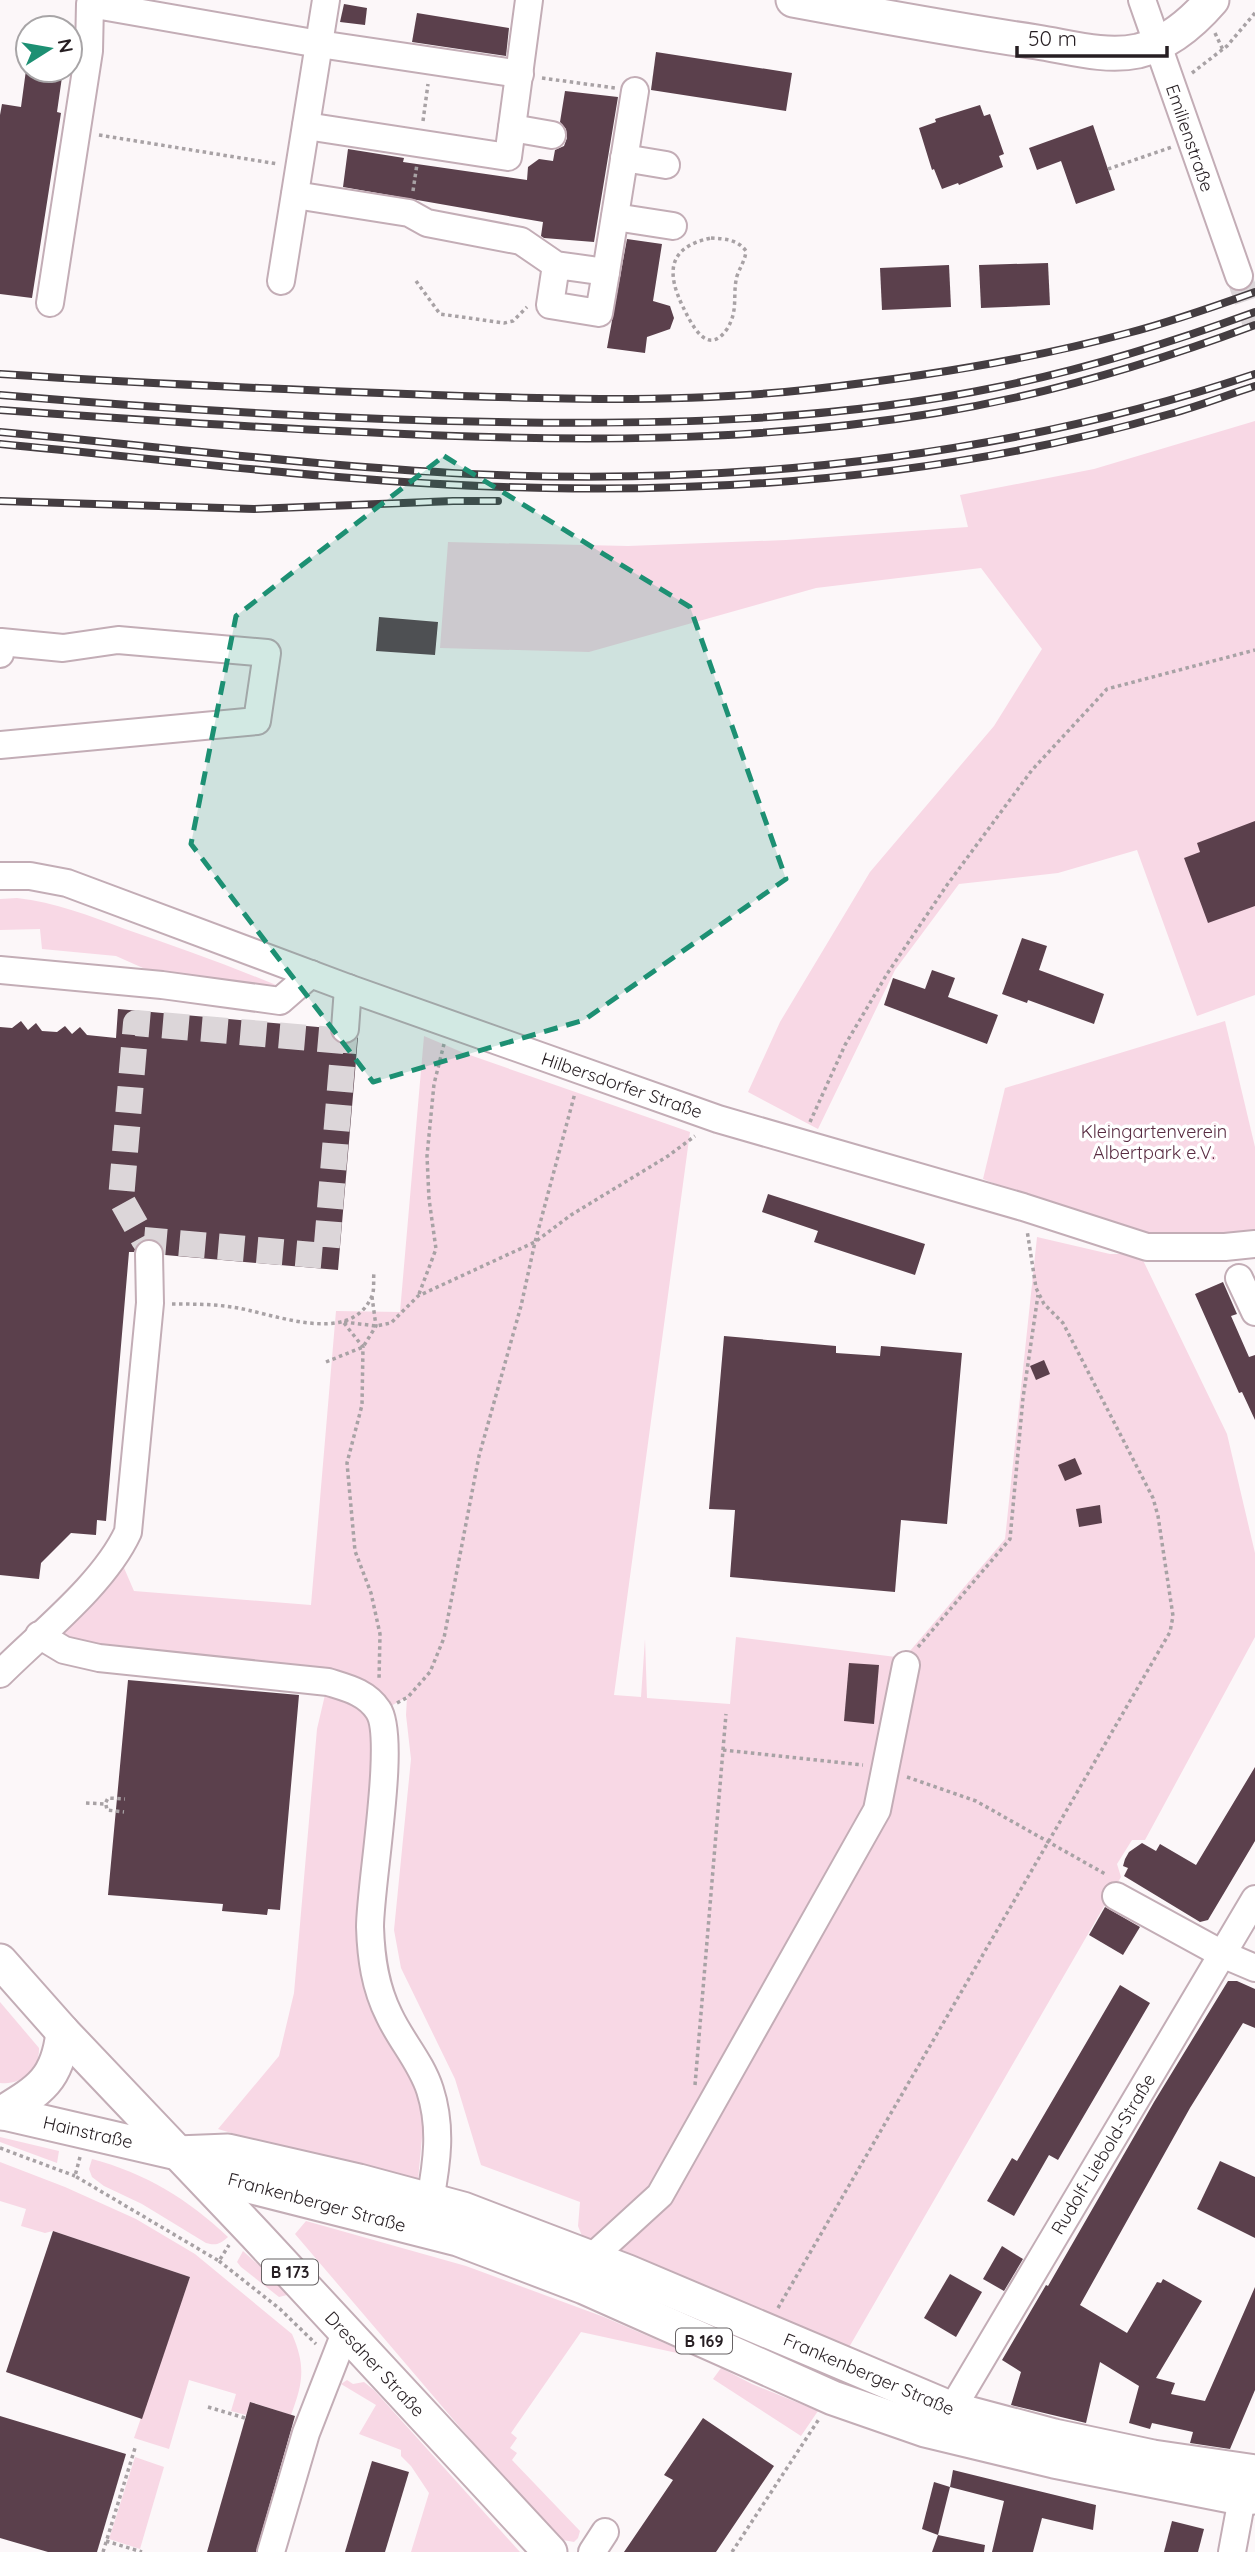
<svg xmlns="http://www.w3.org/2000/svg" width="1255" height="2552" font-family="Quicksand,sans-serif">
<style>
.green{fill:#f8d8e5}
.building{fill:#5b404c}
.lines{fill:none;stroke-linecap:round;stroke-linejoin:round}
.minor-tunnel{stroke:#dcd6d9;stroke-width:26;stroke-dasharray:26 13;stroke-linecap:butt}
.minor-casing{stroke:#c3adb6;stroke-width:30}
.major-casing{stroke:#c3adb6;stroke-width:37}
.path{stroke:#a8a2a5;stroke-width:3.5;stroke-dasharray:3.5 3.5;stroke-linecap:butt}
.minor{stroke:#fff;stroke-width:26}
.major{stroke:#fff;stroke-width:33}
.rail-casing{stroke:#443d41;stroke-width:8}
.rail{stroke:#fff;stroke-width:5;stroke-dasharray:16;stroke-linecap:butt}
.marked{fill:#1d9073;fill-opacity:0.2;stroke:#1d9073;stroke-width:5;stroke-dasharray:14 9;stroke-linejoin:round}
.labels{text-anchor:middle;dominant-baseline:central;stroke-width:7;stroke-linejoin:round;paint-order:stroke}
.shield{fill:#fff;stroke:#676264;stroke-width:2}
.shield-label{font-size:16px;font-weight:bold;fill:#261e22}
.street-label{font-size:18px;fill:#261e22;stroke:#fff}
.park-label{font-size:18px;fill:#582b41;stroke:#fff}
</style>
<rect width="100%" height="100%" fill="#fcf7f9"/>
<g class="green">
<path d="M1255,421v574l-58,21 -60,-166 -79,23 -99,11 -64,86 -77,159 -70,-37 32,-70 90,-150 124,-146 48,-77 -61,-81 -165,20 -227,64 -149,-4 8,-106 180,4 158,-6 182,-13 -8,-32 134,-26z"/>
<path d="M17,898c38,4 73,18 108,31 53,18 105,37 156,58l-7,7 -113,-18 -45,-20 -74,-7 -2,-20 -40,1v-31z"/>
<path d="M1225,1021l30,126v94l-132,-7 -140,-55 22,-91z"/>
<path d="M424,1036l40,17 226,79 -76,563 27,2 4,-58 2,59 83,6 6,-67 168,21 101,-119 32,-302 73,17h30l87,180 28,119v84l-110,203h-13l-15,24 4,13 -273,472 -70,-27 -196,-86 -4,-10 2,-24 -99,-37 -26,-86 -54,-111 -7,-38 17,-171 -5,-44 1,-18 -27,15 -21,199 1,58 14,47 40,65 10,36 -6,63 -153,-37 -47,-14 61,-73 15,-63 23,-264 11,-47 -289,-47 79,-81 16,37 177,14 25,-294 64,1z"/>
<path d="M0,2002l39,46c1,21 -18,38 -39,35z"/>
<path d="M0,2137l59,14 -2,12 -57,-21z"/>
<path d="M92,2159c53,14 96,40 136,78 -8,7 -12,9 -22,6l-64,-39 -38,-18 -12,-9 -3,-8z"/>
<path d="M0,2162l65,25 71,32 59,35 97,80c14,32 11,49 -1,81l-40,-13 -5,13 -15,-4 5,-17 -47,-14 -20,69 -35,-11 56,-161 -137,-46 -8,2 -24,-7 5,-17 -26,-8z"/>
<path d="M306,2221l160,45 138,51 74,32 -1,4 -96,-21 -70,101 6,5 -7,10 7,5 -5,7 68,71 -2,7 -4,4 -11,-2 -47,-47 -221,-259z"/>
<path d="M243,2251l48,43 -12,3 -38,-30 -4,-5z"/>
<path d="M721,2368l31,16 66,27 -17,25 -88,-57z"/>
<path d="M347,2380l6,4 11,-2 10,8 146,162h-109l18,-59 -18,-27 -10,-10v-6l-42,-16 17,-29 -35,-21z"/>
<path d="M135,2457l29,10 -24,82 -31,-10z"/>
</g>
<g class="building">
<path d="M344,4l23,4 -2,17 -25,-3z"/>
<path d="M417,13l92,15 -3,28 -94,-14z"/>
<path d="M656,52l136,21 -6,38 -135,-21z"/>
<path d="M26,70h37l-6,42 4,1 -29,185 -32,-4v-179l2,-11 19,3z"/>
<path d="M565,91l53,6 -24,145 -50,-4 -3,-2 2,-14 -200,-35 5,-38 56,9 -1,4 124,18 1,-13 11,-8 14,2 2,-11 9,-4 3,-8 -1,-9 -6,-7z"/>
<path d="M980,105l4,11 6,-2 14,40 -5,2 4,11 -44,18 -1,-2 -16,6 -8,-20 -2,1 -13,-42 17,-6 -1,-3z"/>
<path d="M1093,125l22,65 -39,14 -15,-43 -24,9 -8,-22z"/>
<path d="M627,239l35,5 -9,57 17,5 4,12 -4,11 -23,8 -2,16 -38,-5z"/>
<path d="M1048,263l2,42 -69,3 -2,-43z"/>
<path d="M949,265l2,42 -69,3 -2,-42z"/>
<path d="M379,617l59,5 -3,33 -59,-4z"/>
<path d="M1255,821v85l-47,17 -24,-65 16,-6 -3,-9z"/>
<path d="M1022,938l25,8 -8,24 65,24 -10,30 -66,-24 -1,3 -25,-9z"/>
<path d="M932,970l23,8 -7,19 50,18 -11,29 -103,-39 9,-27 32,11z"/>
<path d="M118,1009l211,19 2,8 12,9 9,-2 6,-6 -20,233 -173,-15 -2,-9 -6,-5 -9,-3 -8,3 -6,11h-5l-23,269 -9,-1 -1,15 -25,-2 -30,30 -2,16 -39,-4v-548l12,1 9,-7 7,9 8,-7 6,8 15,1 8,-6 7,8 8,-7 7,8 29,3z"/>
<path d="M768,1194l157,50 -10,31 -101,-33 4,-11 -56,-19z"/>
<path d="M1223,1282l14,32 -6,2 18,41 6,-2v65l-13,-28 -3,1 -44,-99z"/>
<path d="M724,1336l112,10v7l44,3 1,-10 81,7 -15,171 -46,-4 -6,72 -165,-15 5,-67 -26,-1z"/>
<path d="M1044,1360l6,14 -14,6 -6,-14z"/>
<path d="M1075,1458l7,16 -17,7 -7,-16z"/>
<path d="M1100,1505l2,18 -23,4 -3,-18z"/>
<path d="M849,1663l30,2 -5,59 -30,-3z"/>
<path d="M128,1680l171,15 -19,215 -12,-1 -1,6 -45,-4 1,-7 -115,-9z"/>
<path d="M1255,1767v74l-47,79 -8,2 -76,-46 4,-8 -5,-2 2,-7 4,-7 13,-9 14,8 4,-7 36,21z"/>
<path d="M1105,1907l35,20 -17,28 -34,-20z"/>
<path d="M1228,1981h9l18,8v39l-12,-5 -53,85 -110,197 47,28 30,-51 4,1 2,-4 39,22 -46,77 19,5 -4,11 34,7 50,-114v103l-25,59 -40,-6 3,-11 -41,-9 -2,6 -21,-6 10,-37 -39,-24 -14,61 -75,-18 10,-33 -19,-12 44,-75 2,1 106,-184z"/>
<path d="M1120,1985l30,18 -92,157 -9,-5 -35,61 -27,-15 25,-43 5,3z"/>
<path d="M1220,2161l35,16v61l-58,-29z"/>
<path d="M53,2231l137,46 -48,142 -136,-47z"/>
<path d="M1002,2246l21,13 -19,32 -21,-12z"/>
<path d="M950,2274l32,18 -26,45 -32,-19z"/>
<path d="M250,2402l45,14 -39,136h-49z"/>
<path d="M0,2416l126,38 -29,98h-49l-48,-14z"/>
<path d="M703,2418l71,48 -58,86h-92l49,-72 -9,-5z"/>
<path d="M372,2461l37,11 -24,80h-40z"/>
<path d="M953,2470l143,35 -3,25 -51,-12 -9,34h-41l12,-51 -54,-14z"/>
<path d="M934,2482l16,5 -12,48 -16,-6z"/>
<path d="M1172,2521l32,8 -6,23h-34z"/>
<path d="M938,2535l47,10 -1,7h-52z"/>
</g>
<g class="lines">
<g class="minor-tunnel">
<path d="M1239,276l16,46"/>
<path d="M344,1041l-208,-18 -15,176 23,41 182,16 18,-215 1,-12"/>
</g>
<g class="minor-casing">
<g id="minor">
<path d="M1142,0l97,276"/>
<path d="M306,126l202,31 21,-157"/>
<path d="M512,128l40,7"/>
<path d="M624,158l42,7"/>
<path d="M295,195l114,18 18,10 94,18 35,24 50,7 -7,41 -49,-8 6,-40"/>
<path d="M615,217l58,9"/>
<path d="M606,272l29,-181"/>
<path d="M281,281l45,-281"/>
<path d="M50,303l39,-252 1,-47 229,40 201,30"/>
<path d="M0,654l1,-12 62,6 55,-8 149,13 -10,68 -257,24"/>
<path d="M0,876h30l37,7 281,105 370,131 305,88 124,40h78l30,-3"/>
<path d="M0,970l162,15 118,16 31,-27"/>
<path d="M345,1029l3,-41"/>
<path d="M1239,1278l16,34"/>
<path d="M39,1635l25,15 35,8 229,24c19,6 38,10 50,28 19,27 -8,175 -8,217 1,31 5,60 19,88 12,26 32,47 41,75 12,37 7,73 0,110"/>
<path d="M0,1674c41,-41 104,-90 128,-142l22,-229 -1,-49"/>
<path d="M1116,1896l106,58 33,14"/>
<path d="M591,2258l69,-63 217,-385 29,-145"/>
<path d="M952,2409l303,-510"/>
<path d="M271,2552l35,-119 39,-100"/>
<path d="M592,2552l13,-20"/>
<path d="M1232,2552l13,-70"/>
</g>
</g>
<g class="major-casing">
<g id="major">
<path d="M793,0c81,15 162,30 244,42 32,5 68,16 101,9 29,-7 55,-29 74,-51"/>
<path d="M0,1961l63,71 192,202 295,318"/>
<path d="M0,2112l177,41 51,-2 131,30 104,28 165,63 324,137 102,27 99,21 102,15"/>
<path d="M2,2113c38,-23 56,-34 61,-81"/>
<path d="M179,2154l46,26 233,59 126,48 249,111 92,32 129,31 187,37 14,-1"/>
</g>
</g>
<g class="path">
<path d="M1215,33l8,17"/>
<path d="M1192,73l35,-27 28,-33"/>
<path d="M542,78l73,10"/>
<path d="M423,121l5,-37"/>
<path d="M99,135l179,29"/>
<path d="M1108,169l64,-22"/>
<path d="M413,191l4,-27"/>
<path d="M711,238c14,1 26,1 35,13 -1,10 -6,16 -9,25 -5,19 2,34 -10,53 -20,29 -36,-6 -44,-22 -17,-35 -15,-60 28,-69z"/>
<path d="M416,281l24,33 64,9 9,-2 14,-14"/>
<path d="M810,1122l35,-77 42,-71 60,-89 85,-115 75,-81 148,-39"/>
<path d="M419,1294l17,-45 -7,-50 -2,-43 7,-72 10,-40"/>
<path d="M172,1304c20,0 40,0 60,3 38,5 116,40 139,-9 4,-6 2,-18 3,-26"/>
<path d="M344,1322l32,4 15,-3 27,-27 117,-54 36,-27 97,-59 27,-20"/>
<path d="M344,1323l19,24 -1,58 -15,58 8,88 16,42 9,41 -1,46"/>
<path d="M326,1362l37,-15 13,-21 -4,-29"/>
<path d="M918,1647l92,-108 13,-141 15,-103"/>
<path d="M397,1703l11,-6 22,-25 14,-34 35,-182 42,-150 14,-64 40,-149"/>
<path d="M723,1750l140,15"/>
<path d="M907,1777l69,24 131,74"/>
<path d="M86,1803l19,1 3,-6 17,1"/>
<path d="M106,1805l1,5 17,2"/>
<path d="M695,2085l31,-371"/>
<path d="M0,2148l75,28"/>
<path d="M80,2157l-5,19 144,85 10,-16"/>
<path d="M219,2261l61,48 36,35"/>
<path d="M778,2308l392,-676 3,-16 -15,-100 -5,-18 -90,-175 -19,-19 -8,-16 -9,-58"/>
<path d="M208,2407l37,11"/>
<path d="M106,2541l36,11"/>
<path d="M103,2552l32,-104"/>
<path d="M732,2552l87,-133"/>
</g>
<use href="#minor" class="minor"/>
<use href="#major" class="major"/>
<g class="rail-casing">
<g id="rail">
<path d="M0,374c136,9 271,15 407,20 134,5 274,10 407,-5 106,-12 211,-28 314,-56 43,-11 85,-26 127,-41"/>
<path d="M0,395c165,14 331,24 497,27 167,3 336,-1 501,-35 88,-18 172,-44 257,-75"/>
<path d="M0,410c127,9 254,18 382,23 184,9 371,10 554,-20 110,-18 215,-49 319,-88"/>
<path d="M0,432c156,14 313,34 470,42 265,12 533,-16 785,-100"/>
<path d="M0,444c182,17 364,41 546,44 209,4 423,-16 624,-74 29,-8 57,-19 85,-28"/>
<path d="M0,501l254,8 199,-8h45"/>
</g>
</g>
<use href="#rail" class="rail"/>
</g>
<path class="marked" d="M444,456l246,151 96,272 -202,141 -211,62 -182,-238 45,-228z"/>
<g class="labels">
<g class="shield">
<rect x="262" y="2259.5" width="56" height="25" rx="5"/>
<rect x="676" y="2328.5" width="56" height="25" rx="5"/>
</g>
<g class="shield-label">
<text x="290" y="2272">B 173</text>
<text x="704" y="2341">B 169</text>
</g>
<g class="street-label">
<text transform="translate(1190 138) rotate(71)">Emilienstraße</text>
<text transform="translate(622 1085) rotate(19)">Hilbersdorfer Straße</text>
<text transform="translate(88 2132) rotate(13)">Hainstraße</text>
<text transform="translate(1103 2154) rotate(-59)">Rudolf-Liebold-Straße</text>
<text transform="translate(317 2202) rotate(15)">Frankenberger Straße</text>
<text transform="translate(375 2364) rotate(47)">Dresdner Straße</text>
<text transform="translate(869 2374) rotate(23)">Frankenberger Straße</text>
</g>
<g class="park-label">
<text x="1154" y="1131">Kleingartenverein<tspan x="1154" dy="21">Albertpark e.V.</tspan></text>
</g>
</g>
<g transform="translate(49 49) rotate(79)"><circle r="33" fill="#ffffff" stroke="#a8a5a7" stroke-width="2"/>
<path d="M0-5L12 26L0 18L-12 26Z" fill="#1d9073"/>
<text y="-10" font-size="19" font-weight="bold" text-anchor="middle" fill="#261e22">N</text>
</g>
<path d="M1017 46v10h150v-10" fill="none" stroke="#261e22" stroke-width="3.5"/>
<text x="1028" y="46" font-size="21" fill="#261e22" stroke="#ffffff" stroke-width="5" paint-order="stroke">50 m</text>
</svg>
